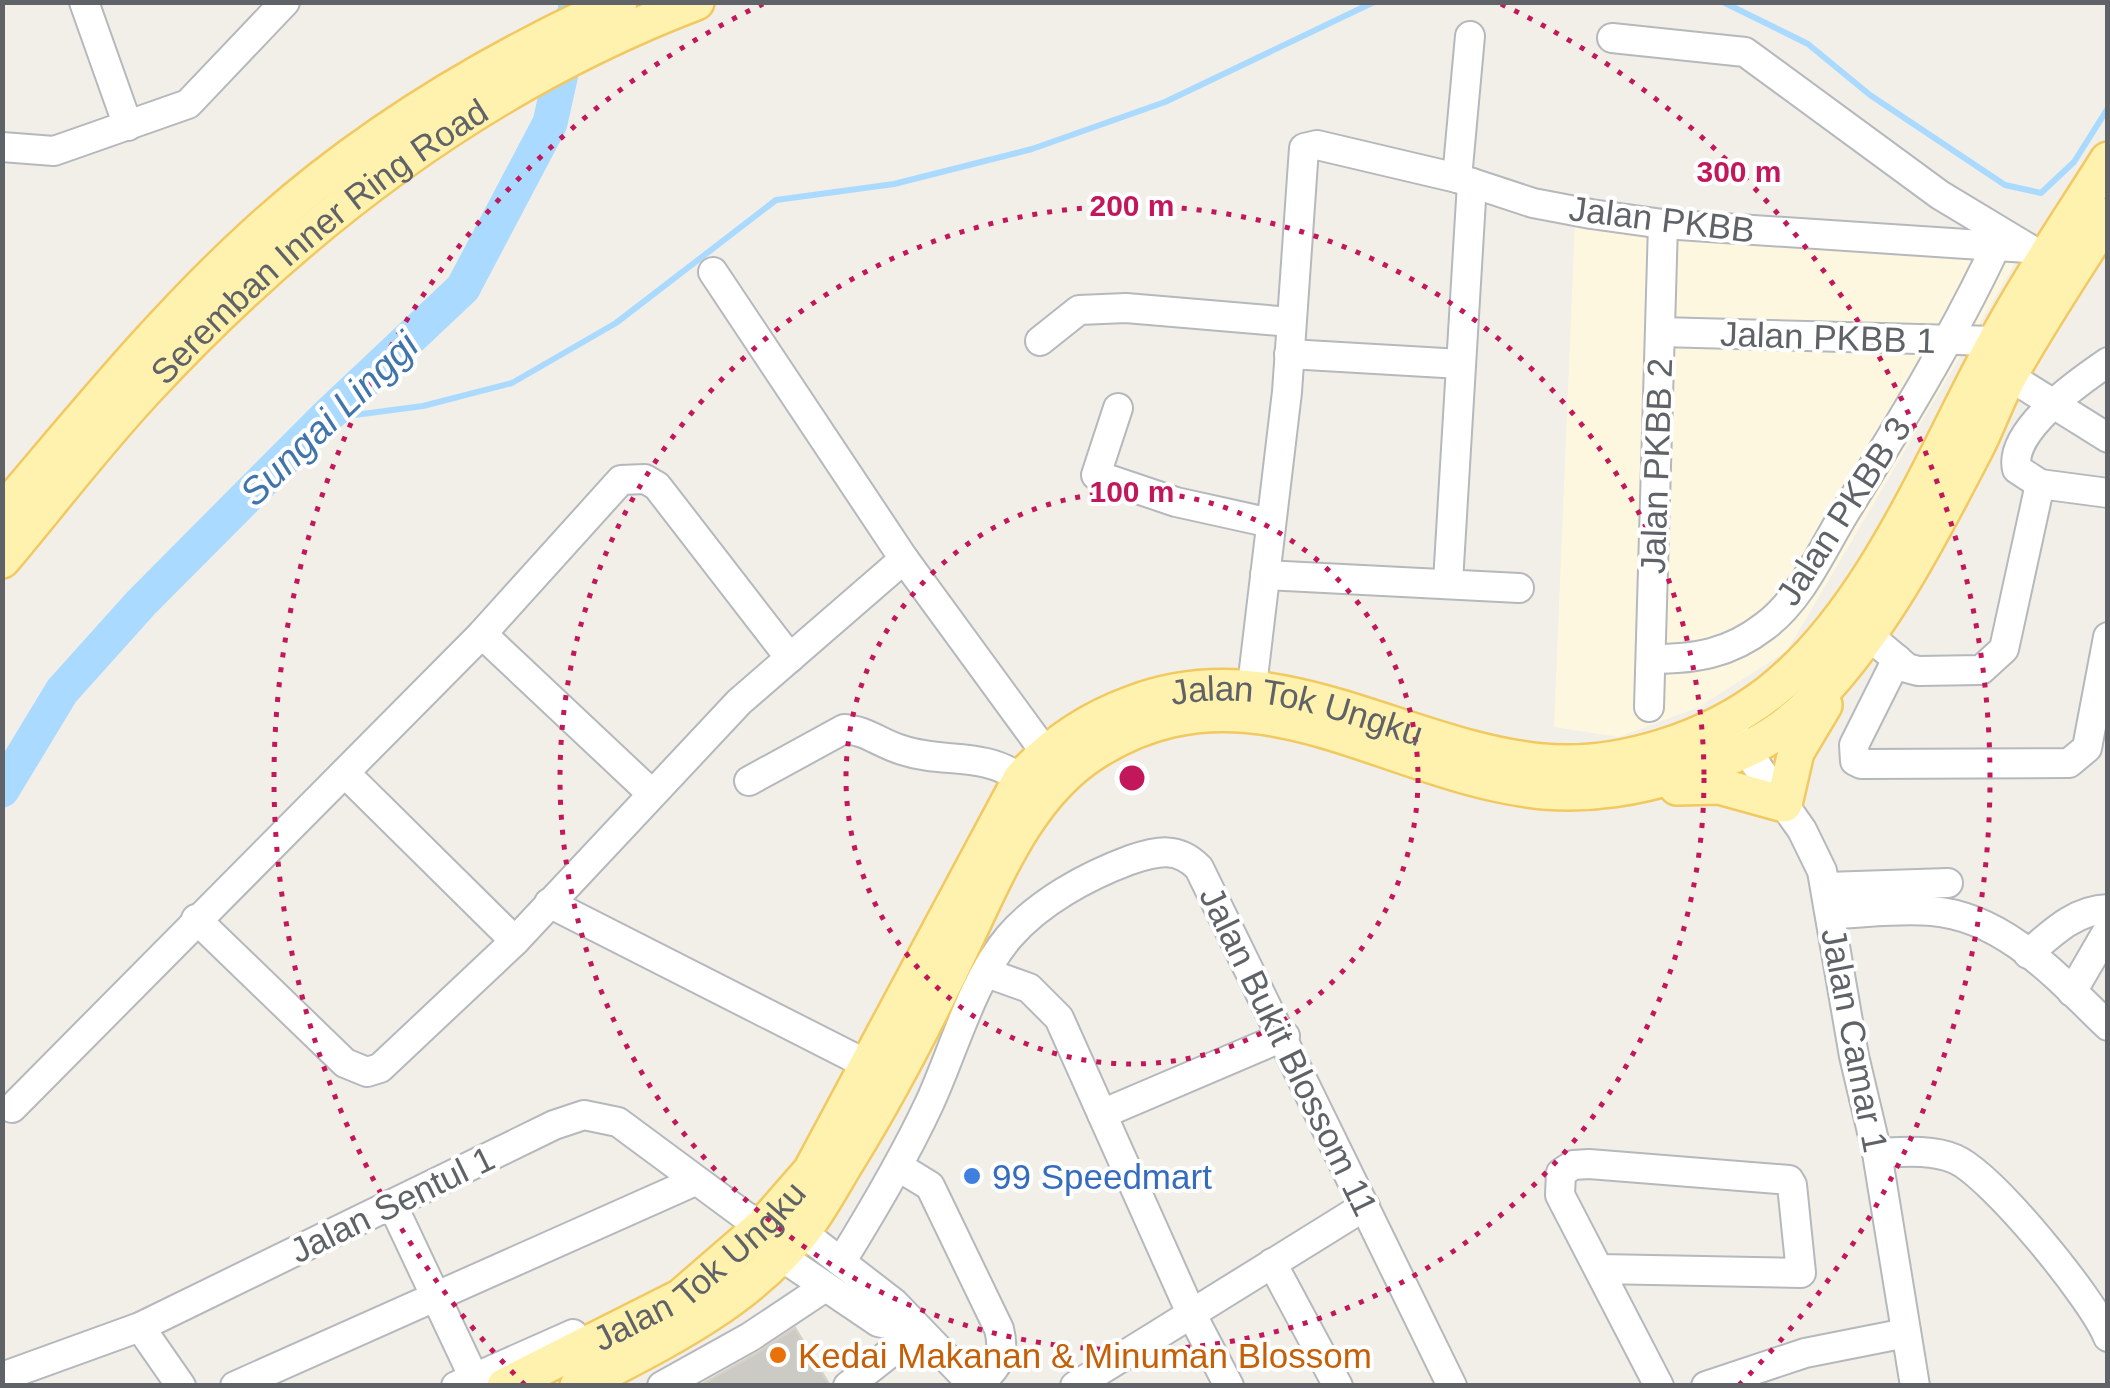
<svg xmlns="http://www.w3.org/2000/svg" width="2110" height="1388" font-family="Helvetica,sans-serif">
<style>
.commercial{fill:#fef7e0}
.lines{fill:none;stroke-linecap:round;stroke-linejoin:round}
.stream{stroke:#aadaff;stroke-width:6}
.river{stroke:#aadaff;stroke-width:35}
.building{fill:#cccac5;stroke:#d6d1c6;stroke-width:2.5}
.minor-casing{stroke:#b5b8bc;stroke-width:32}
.major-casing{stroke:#f2c960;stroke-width:40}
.minor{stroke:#fff;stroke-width:28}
.major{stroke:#fff2af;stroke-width:35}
.ring{fill:none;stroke:#c2185b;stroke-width:5;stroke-dasharray:5 10}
.shop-dot{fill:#3f7fe0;stroke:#fff;stroke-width:4}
.food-dot{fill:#e8710a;stroke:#fff;stroke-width:4}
.labels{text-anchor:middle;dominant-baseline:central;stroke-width:8;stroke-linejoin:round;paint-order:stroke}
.street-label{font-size:35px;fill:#5f6368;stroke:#fff}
.shop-label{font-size:35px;fill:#366cbe;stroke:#fff;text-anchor:start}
.food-label{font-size:35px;fill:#c56008;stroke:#fff;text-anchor:start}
.water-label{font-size:38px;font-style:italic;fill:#4174aa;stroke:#fff}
.centre{fill:#c2185b;stroke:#fff;stroke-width:5}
.ring-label{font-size:30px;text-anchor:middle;font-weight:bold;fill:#c2185b;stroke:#fff;stroke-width:8;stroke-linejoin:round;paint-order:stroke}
</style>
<rect width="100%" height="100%" fill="#f1efe8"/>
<path class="commercial" d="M1575,222l447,29 -235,400 -88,56 -80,30 -65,-10z"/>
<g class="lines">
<g class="stream">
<path d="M1723,2l85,42 62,51 135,90 36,8 33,-31 34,-54"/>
<path d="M324,419l99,-13 89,-23 104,-60 160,-123 118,-16 138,-35 133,-47 209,-100"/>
</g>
<path class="river" d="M2,790l60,-99 79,-88 183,-184 139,-131 87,-165 27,-121"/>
</g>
<path class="building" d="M795,1328l35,58h-131l60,-34z"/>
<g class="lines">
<g class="minor-casing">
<g id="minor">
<path d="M84,2l44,124"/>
<path d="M1612,38l133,14 195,143 88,53"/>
<path d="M2,147l52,4 134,-47 97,-102"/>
<path d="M1457,178l13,-142"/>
<path d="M713,272l191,287 141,193"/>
<path d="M1660,332l335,9"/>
<path d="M1040,341l39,-31 47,-2 165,14"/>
<path d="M1289,354l172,10"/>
<path d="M2009,376l99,62"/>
<path d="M1118,408l-22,67 80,27 95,21"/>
<path d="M2040,484l68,9"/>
<path d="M1265,575l254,13"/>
<path d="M1448,582l24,-399"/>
<path d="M482,634l168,158"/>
<path d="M1867,634l40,34 11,3 63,-1 23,-21 36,-165 -23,-15c-9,-38 63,-88 91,-107"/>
<path d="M1651,659c44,0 78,-5 114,-33 36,-27 56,-74 79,-112 54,-87 107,-173 151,-266"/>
<path d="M1897,659l-43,86 1,16 6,3 208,-1 18,-15 21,-111"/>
<path d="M1252,686l35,-294 17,-244 13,-3 140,33 76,25 58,11 72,10 364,24"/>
<path d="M1649,707l14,-483"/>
<path d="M1736,736l66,94 20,41 32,185 23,97 38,233"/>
<path d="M345,773l170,168"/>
<path d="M749,781l95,-52c22,1 37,15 58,21 41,14 82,1 119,29"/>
<path d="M1826,887l122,-4"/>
<path d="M549,903l321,163"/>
<path d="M1832,914c32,-1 67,-6 100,-3 73,6 126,67 176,115"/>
<path d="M196,919l149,144 22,9 13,-4 135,-127 224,-239 165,-143"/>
<path d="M2028,954c24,-21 47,-44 80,-45"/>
<path d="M987,973l42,15 30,30 132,295 38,73"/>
<path d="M2072,992l36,-62"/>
<path d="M12,1108l470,-474 139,-154 24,-1 12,7 133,172"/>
<path d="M1102,1114l183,-78"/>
<path d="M1877,1153c25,-1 54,-4 78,6 37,16 138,140 153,178"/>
<path d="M899,1167l31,19 69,143c7,27 -2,40 -23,57"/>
<path d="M392,1204l82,174"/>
<path d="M770,1240l9,15 99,67 40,9"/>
<path d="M841,1262c32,-52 63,-104 89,-160 23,-50 43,-123 79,-165 30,-35 78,-61 121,-77 27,-9 48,-14 69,8l253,518"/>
<path d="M1272,1263l66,123"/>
<path d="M1600,1269l201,4 -9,-88 -3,-5 -200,-16 -16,1 -12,8 -1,22 99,191"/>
<path d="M140,1327l41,59"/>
<path d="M2,1377l138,-50 414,-202 30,-10 34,7 127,94 18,10 39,6 92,71 80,83"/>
<path d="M235,1386l458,-204"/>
<path d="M456,1386l117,-52"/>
<path d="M662,1386l88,-49 75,-50"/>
<path d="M848,1386l70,-55"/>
<path d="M1075,1386l290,-180"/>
<path d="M1706,1386l99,-33 101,-20"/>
</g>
</g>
<g class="major-casing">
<g id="major">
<path d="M2,513c81,-95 160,-193 252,-277 105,-97 235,-175 365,-234"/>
<path id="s1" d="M2,560c47,-56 92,-115 142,-169 155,-167 337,-307 552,-389"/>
<path d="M1677,787l42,-1 65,18 12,-52 28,-47"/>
<path id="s2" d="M505,1386l176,-89 82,-71 48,-55 210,-392c31,-35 67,-59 111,-75 143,-55 269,44 410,58 77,7 166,-22 227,-69 103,-80 163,-233 224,-346 34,-64 76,-125 115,-187"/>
<path d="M578,1386c82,-43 163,-80 223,-153 18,-22 32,-50 47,-74 40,-65 75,-132 108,-201 36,-72 67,-161 138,-206 157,-100 292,24 450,39 50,4 92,-4 139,-18 54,-17 92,-32 131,-73 67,-69 115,-162 159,-247 14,-26 23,-54 37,-79 30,-54 65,-106 98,-158"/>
</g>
</g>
<use href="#minor" class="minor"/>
<use href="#major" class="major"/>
</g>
<g class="ring">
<circle cx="1132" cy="778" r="286"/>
<circle cx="1132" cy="778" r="572"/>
<path d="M525 1385A858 858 0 0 1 763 4M1501 4A858 858 0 0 1 1739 1385"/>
</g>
<circle class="shop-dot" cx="972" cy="1176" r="10"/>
<circle class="food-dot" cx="778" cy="1355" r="10"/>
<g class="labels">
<g class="street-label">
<text transform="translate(1662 219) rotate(7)">Jalan PKBB</text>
<text stroke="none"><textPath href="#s1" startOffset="452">Seremban Inner Ring Road</textPath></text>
<text transform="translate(1828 337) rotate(2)">Jalan PKBB 1</text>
<text transform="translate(1656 466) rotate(-88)">Jalan PKBB 2</text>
<text transform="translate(1843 511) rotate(-57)">Jalan PKBB 3</text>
<text stroke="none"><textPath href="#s2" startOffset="1128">Jalan Tok Ungku</textPath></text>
<text transform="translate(1855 1040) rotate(79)">Jalan Camar 1</text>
<text transform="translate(1289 1051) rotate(64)">Jalan Bukit Blossom 11</text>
<text transform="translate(392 1204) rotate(-26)">Jalan Sentul 1</text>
<text stroke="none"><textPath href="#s2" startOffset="230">Jalan Tok Ungku</textPath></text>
</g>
<g class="shop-label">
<text x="992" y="1176">99 Speedmart</text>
</g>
<g class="food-label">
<text x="798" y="1355">Kedai Makanan &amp; Minuman Blossom</text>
</g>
<g class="water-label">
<text transform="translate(329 419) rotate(-44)">Sungai Linggi</text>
</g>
</g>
<circle cx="1132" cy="778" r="15" class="centre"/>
<g class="ring-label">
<text x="1739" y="182">300 m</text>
<text x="1132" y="216">200 m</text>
<text x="1132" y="502">100 m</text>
</g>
<rect width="2110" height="1388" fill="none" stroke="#5f6368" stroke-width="10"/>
</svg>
